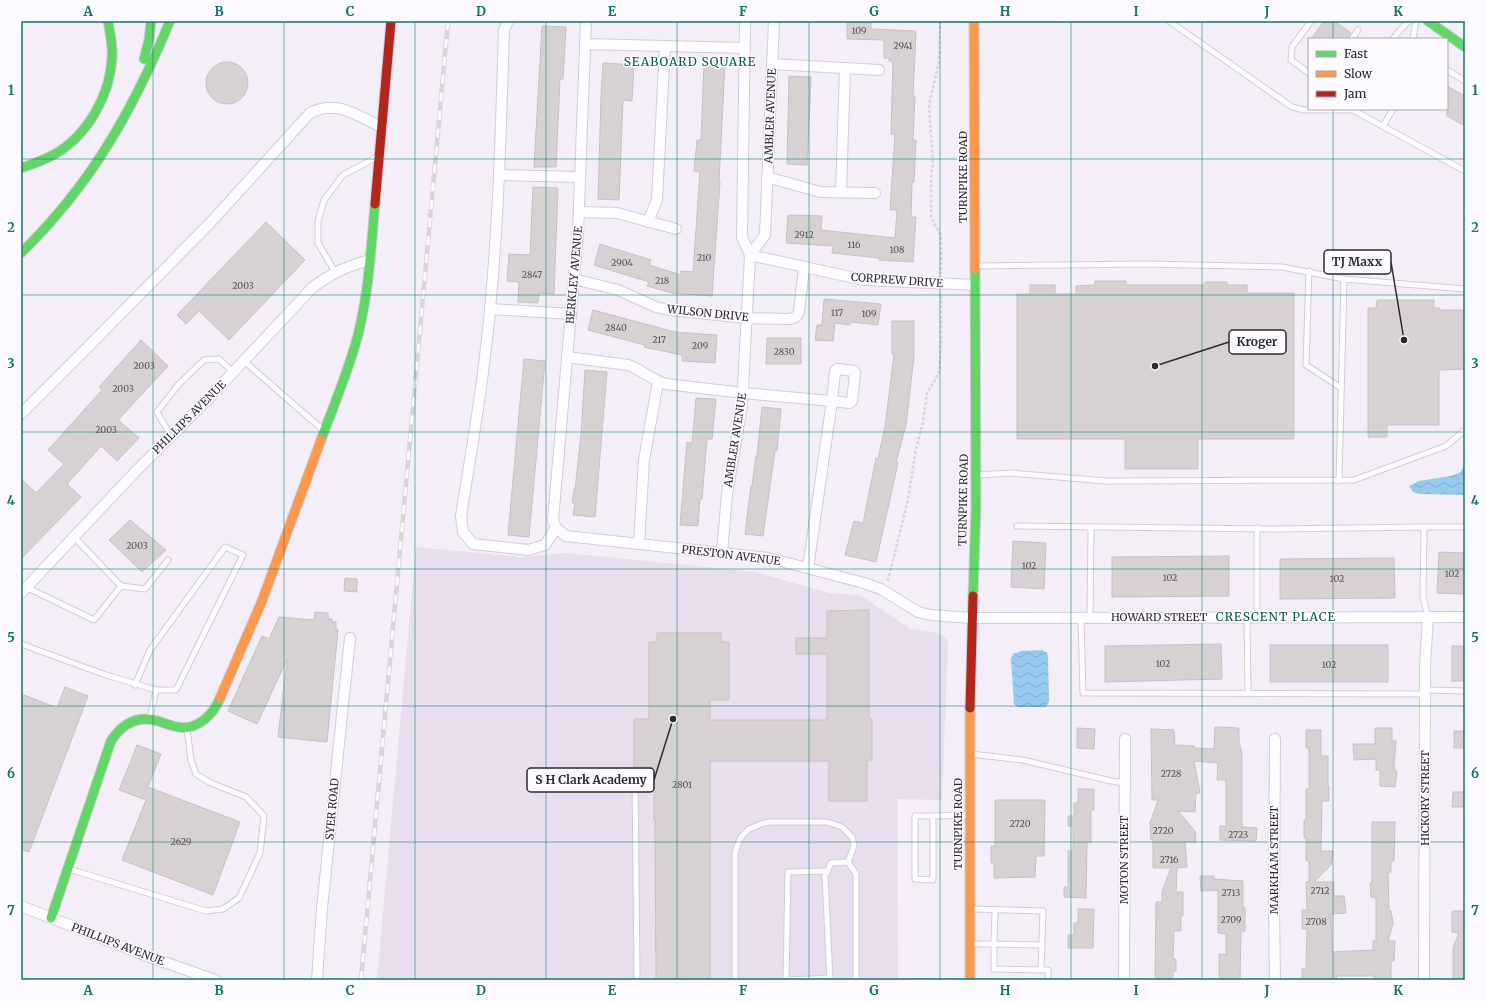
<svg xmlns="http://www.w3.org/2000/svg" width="1486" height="1001" font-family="Merriweather,serif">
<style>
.education{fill:#e8deed}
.water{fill:url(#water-waves)}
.building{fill:#d7d1d3;stroke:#c6c0c3}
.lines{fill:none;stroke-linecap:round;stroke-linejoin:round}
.lane-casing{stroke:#d1cdd5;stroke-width:7}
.street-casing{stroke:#d1cdd5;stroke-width:12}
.fast-casing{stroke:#d1cdd5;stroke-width:11}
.slow-casing{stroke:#d1cdd5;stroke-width:11}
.jam-casing{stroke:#d1cdd5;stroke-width:11}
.path{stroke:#d7d5d8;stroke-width:2.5;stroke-dasharray:3 2;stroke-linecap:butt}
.lane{stroke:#fdfcfe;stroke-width:5}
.street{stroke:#fdfcfe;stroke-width:10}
.fast{stroke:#63d668;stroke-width:9}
.slow{stroke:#ff974d;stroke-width:9}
.jam{stroke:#b3261e;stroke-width:9}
.rail-casing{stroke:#d7d5d8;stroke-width:4.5}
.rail{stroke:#fdfbff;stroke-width:3;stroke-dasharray:9;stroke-linecap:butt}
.grid{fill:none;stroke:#0f766e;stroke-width:1;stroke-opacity:0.55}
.labels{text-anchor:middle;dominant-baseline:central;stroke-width:3;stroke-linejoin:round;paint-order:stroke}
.number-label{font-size:9px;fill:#585359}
.street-label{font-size:11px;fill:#2d2930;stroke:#fdfbff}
.neighbourhood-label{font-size:12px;letter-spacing:1px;fill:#0a5a45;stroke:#fdfbff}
.leader{fill:none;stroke:#2d2930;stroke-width:1.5}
.callout-dot{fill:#2d2930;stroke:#fdfbff;stroke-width:1.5}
.callout{fill:#fdfbff;stroke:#2d2930;stroke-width:1.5}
.callout-label{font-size:12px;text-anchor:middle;font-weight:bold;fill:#2d2930}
.neatline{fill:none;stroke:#0f766e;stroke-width:1.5}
.grid-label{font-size:13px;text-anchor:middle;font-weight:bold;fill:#0f766e}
</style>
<defs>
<pattern id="water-waves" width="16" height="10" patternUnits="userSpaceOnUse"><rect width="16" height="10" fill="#96c9ee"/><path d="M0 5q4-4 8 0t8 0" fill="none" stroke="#82adcc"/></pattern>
</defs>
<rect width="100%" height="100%" fill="#f4eef9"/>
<path class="education" d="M416,547l105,10 45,-4 190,19 73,21 31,2 51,34 30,4 7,7 -6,160 -45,-1 1,181h-521z"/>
<g class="water">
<path d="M1465,464v31l-46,-1 -6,-2 -4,-6 10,-5 31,-5 10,-3z"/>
<path d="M1042,650l5,3 1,5 1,44 -3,5h-28l-4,-3 -3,-45 2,-5 8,-3z"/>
</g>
<g class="building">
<path d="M847,21h24v8l45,2 -3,65h2l-2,44h3l-2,42h-2l-1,35h5l-3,45 -34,-2v-2l-47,-5 1,-7 -47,-3 2,-28 34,1 -1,14 74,8 2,-28h-7l5,-76h-4l2,-73h-4v-3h-5v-18l-37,-1z"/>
<path d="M1324,21h10l17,12 -3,6h-37z"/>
<path d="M542,26l24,1 -3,52h-3l-4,88h-22z"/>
<circle cx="227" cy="83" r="21"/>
<path d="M603,63l31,2 -2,36 -9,-1 -4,100 -21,-1 3,-102z"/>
<path d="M704,63h21l-6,119h1l-8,114 -40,-3 -25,-7 2,-4 -55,-17 6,-21 51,16 -2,5 32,10v-4l12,1 7,-100 -6,-1 3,-31h4z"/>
<path d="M789,76l22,1 -4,88 -20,-1z"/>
<path d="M1447,86l18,10v30l-18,-10z"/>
<path d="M533,187l25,1 -4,106 -15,-1 -1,10 -20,-1 1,-20 -12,-1 2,-27 21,1z"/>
<path d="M266,222l39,38 -76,80 -30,-29 -13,13 -9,-9z"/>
<path d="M1095,281h31v4h79v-3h22v3h20v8h47v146h-96v30h-73v-30h-108v-145h13v-9h25v9h21v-8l19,-1z"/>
<path d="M824,299l57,5 -3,21 -27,-3 -1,3 -15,-2 -2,18 -18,-1 2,-15h5z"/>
<path d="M1377,300h57v8h6v2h25v59l-26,1v55h-52v12h-19v-129h8z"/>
<path d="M593,310l82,22 42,3 -2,28 -33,-2v-6l-38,-8 1,-2 -57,-15z"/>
<path d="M892,321h22v35l-8,69 -10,37 2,1 -22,99 -31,-7 9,-34 9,2 13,-65 2,1 7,-32 9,-73h-2z"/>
<path d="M767,338h34v26h-35z"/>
<path d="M141,340l27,26 -50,54 21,18 -22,23 -16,-15 -34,38 14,13 -60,62v-80l15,14 28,-29 -16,-14 54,-60 -3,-3z"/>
<path d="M524,359l21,2 -16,176 -21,-2z"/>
<path d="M585,370l22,2 -12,145 -22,-2 2,-12h-3l2,-14 1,1 6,-55z"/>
<path d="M696,398l20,1 -4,40h-5l-5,60h-2l-2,27 -18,-1 7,-83 5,1z"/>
<path d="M762,407l19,2 -4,42h-2l-12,85 -18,-2 6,-48h1l4,-30h1z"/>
<path d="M130,520l36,30 -24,22 -33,-32z"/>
<path d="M1013,541l33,2 -2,46 -33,-2z"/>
<path d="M1439,552l26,1v41l-28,-1z"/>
<path d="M1229,556v40l-117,1v-40z"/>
<path d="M1394,558l1,40 -115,1v-40z"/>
<path d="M345,578l12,1v13l-13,-1z"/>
<path d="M869,610v109h3v41h-5v41h-38v-40h-119v219h-54l-1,-160h-1v-53h-20v-48h15v-77h8v-9h64v9h8v58h-19v20h117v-66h-31v-16h31v-27z"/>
<path d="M315,612l13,1v6h4v3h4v7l2,1 -11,112 -49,-5 9,-78 -30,65 -29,-13 34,-75 7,3 10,-22 35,3z"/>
<path d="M1221,644l1,35 -117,3v-36z"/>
<rect x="1270" y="645" width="118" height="37"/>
<rect x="1452" y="646" width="13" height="35"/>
<path d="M65,687l23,9 -59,156 -8,-3v-147l3,-7 33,13z"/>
<path d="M1215,727l24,1v14l3,11v74l15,1 -1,13 -36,-1v-14h6v-46h-9l1,-17 -24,-2 6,32h-4l-1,19 -17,-1 17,20 1,11h-11l2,25 -10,1 -1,24h7v24h-2v15h-7l-1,28h3v12h-3v9h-18l1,-78h6v-10l9,-24h-18v-28h-2l-1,-17 8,-23h-6l-1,-71 23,1 1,15 19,1v2l20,1z"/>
<path d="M1077,728l18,1 -1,20 -17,-1z"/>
<path d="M1375,728h17v13h4l-2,27 3,4 -2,15 -15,-1v-16h-4v-11l-22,1 -1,-16h22z"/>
<path d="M1306,730h15v26h7v30h1v15h-7l-1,50h12l-1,10 -1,4 -17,17h20v14h10l2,17 -15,1 1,38 41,-2v-9h3v-43l-5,-1 -1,-14h2v-61h23l-1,39h-3v11h-3l1,39h2l2,12 -5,18h7l-1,20h-3v19h-17v-4h-37l-1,4h-34v-11h4l1,-40h-5v-19h5l-1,-28h3v-21h-3v-23h-2v-18h2v-31h3v-41h-3z"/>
<rect x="1454" y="731" width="11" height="17"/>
<path d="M137,745l24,9 -13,33 92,35 -27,73 -91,-35 24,-60 -27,-10z"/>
<path d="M1078,789h16v21h-3v32h-4l-1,56 -22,-1v-10h4v-36h5v-25h-5v-10h6v-13h4z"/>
<path d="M1453,792h12v15h-13z"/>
<path d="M995,800h50l-1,56h-8l-1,21 -41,1v-15h-3v-17h4z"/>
<path d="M1200,876h14v3l29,2v27h2v23h-4l-1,49h-21v-26l7,1v-21l-8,-1v-43l-17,1z"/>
<path d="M1078,909h16l-1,39h-25v-13h6v-12h4z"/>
<path d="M1452,911h13v69h-12v-32l6,-15 -7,-1z"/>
</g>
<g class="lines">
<g class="lane-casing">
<g id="lane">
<path d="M1169,21l123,86 12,3h49l112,61"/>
<path d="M1352,39l6,-9"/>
<path d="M1393,39l7,-9 9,-9"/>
<path d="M1413,39l3,-18"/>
<path d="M1447,70l18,11"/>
<path d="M1309,73l-18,-13 1,-13 19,-26"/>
<path d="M1383,126l10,-17"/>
<path d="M976,266l171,-2 135,3 62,12 121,10"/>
<path d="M1309,271l-3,94 35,23"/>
<path d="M335,272l-17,-29v-22l6,-21 19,-25 34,-18"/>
<path d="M244,361l79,69"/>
<path d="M171,436l-14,-24 22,-28 25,-24 15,-1 14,13"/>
<path d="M978,475l32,-2 96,8 248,-1 92,-34 19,-16"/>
<path d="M1339,481l5,-202"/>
<path d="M1017,526l258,3 149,-2 -1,70 5,20"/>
<path d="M1424,527h41"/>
<path d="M121,586l24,3 23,-29"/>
<path d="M26,587l68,33 27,-34 -47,-49"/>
<path d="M1257,616v-88"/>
<path d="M1247,617l1,77"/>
<path d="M1081,618l2,75 342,1"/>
<path d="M1090,618l1,-91"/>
<path d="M21,644l85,31 50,15 -6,28"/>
<path d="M135,685l15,-35 75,-103 18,8 -67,135h-20"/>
<path d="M1425,690l40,1"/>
<path d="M971,754l52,6 88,21 14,2"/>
<path d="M635,775l2,205"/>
<path d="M933,816h-18v63l18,1v-64l36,-1"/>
<path d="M69,869l137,42 17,-2 16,-11 21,-45 4,-37 -18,-19 -35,-14 -15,-9 -5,-14 -4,-31"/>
<path d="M971,909l72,2 -2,59"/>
<path d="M972,944h22l1,-34"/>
<path d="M1042,945l-48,-1v25l54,1v10"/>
<path d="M735,980v-128l5,-13 4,-5 5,-5 12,-5 9,-2h57l15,5 10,10 2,9 -6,16"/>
<path d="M786,980l2,-108 40,-1"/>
<path d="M789,980l40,-2"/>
<path d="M830,980l-5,-104 6,-13 17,-1 8,12v106"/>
</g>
</g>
<g class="street-casing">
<g id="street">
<path d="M508,21l-4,9c-3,93 -5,186 -14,279 -6,69 -18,138 -29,207l2,16 10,12 55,6 17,-5 11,-17"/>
<path d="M745,21l-3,216 8,18 15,-20 9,-214"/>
<path d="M585,44l160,4"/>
<path d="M772,64l107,6"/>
<path d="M499,175l81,2"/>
<path d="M767,177l53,15 55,1"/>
<path d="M841,192l4,-124"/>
<path d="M579,212l38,1 59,16"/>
<path d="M648,222l9,-22 8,-154"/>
<path d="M574,279l44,11 38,17 13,3 77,8 44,1 6,-2 3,-5 5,-45"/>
<path d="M490,309l81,5"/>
<path d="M567,357l61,8c14,5 24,15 38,19l77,9 89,8 -24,167"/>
<path d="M837,369l17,2 1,2 -3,28 -3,2 -17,-2 3,-30z"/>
<path d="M21,414l66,-66 124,-126 99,-109c27,-14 47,3 72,14"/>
<path d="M556,528l10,8 203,22 95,25 17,6 37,23 13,3 41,3 493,-1"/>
<path d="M556,528l-3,-8 25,-288 8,-211"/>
<path d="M639,544l5,-84 14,-78"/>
<path d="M722,553l5,-59 15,-88 8,-151 114,25 111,5"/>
<path d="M21,593l117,-124 71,-71 104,-111c21,-15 32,-20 57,-27"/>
<path d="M21,906l126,50 68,24"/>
<path d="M317,980l5,-72 28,-270"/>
<path d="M1124,980l1,-241"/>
<path d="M1275,980l-1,-70 1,-171"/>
<path d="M1424,980l1,-315 3,-48"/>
</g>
</g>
<g class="fast-casing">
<g id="fast">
<path d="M1428,21l37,26"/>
<path d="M144,59l5,-19 2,-19"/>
<path d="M21,168c12,-4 23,-8 34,-14 33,-19 55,-59 57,-96 1,-13 -2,-25 -4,-37"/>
<path d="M21,253c70,-68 112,-143 149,-232"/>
<path d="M321,440c13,-36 29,-72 38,-109 10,-42 12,-84 16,-127"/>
<path d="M973,596l3,-88 -1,-239"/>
<path d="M51,918l60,-177c11,-17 26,-26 47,-20 6,2 13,5 20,6 19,4 36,-13 42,-29"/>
</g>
</g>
<g class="slow-casing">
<g id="slow">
<path d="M974,21l1,248"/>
<path d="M220,698l42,-97 59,-161"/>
<path d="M970,708v272"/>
</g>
</g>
<g class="jam-casing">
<g id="jam">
<path d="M375,204l16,-183"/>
<path d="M970,708l3,-112"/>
</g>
</g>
<g class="path">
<path d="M940,21l-1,41 -10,43 4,58 -2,14v40l10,19v37"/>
<path d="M888,581l20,-82 8,-50 7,-27 4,-29 12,-20 2,-28v-51"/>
</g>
<use href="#lane" class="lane"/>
<use href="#street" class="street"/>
<use href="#fast" class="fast"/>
<use href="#slow" class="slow"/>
<use href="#jam" class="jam"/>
<g class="rail-casing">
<path id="rail" d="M361,980l87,-959"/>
</g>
<use href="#rail" class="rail"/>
</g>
<path class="grid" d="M153,21v959M284,21v959M415,21v959M546,21v959M677,21v959M809,21v959M940,21v959M1071,21v959M1202,21v959M1333,21v18M1333,109v871M21,159h1444M21,295h1444M21,432h1444M21,569h1444M21,706h1444M21,842h1444"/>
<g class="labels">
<g class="number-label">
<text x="859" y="30">109</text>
<text x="903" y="45">2941</text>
<text x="804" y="234">2912</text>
<text x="854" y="244">116</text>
<text x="897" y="249">108</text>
<text x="704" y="257">210</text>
<text x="622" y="262">2904</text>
<text x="532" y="274">2847</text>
<text x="662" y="280">218</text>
<text x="243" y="285">2003</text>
<text x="837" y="312">117</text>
<text x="869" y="313">109</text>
<text x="616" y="327">2840</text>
<text x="659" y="339">217</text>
<text x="700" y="345">209</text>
<text x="784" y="351">2830</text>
<text x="144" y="365">2003</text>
<text x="123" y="388">2003</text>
<text x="106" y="429">2003</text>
<text x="137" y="545">2003</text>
<text x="1029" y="565">102</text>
<text x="1452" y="573">102</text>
<text x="1170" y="577">102</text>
<text x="1337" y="578">102</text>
<text x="1163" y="663">102</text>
<text x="1329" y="664">102</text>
<text x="1171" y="773">2728</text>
<text x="682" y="784">2801</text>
<text x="1020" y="823">2720</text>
<text x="1163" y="830">2720</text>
<text x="1238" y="834">2723</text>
<text x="181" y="841">2629</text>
<text x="1169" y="859">2716</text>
<text x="1320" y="890">2712</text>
<text x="1231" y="892">2713</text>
<text x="1231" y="919">2709</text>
<text x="1316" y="921">2708</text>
</g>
<g class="street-label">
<text transform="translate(770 116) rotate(-88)">AMBLER AVENUE</text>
<text transform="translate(963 177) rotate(-90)">TURNPIKE ROAD</text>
<text transform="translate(574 275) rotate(-85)">BERKLEY AVENUE</text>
<text transform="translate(897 280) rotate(4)">CORPREW DRIVE</text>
<text transform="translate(708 313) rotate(6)">WILSON DRIVE</text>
<text transform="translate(189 417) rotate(-45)">PHILLIPS AVENUE</text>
<text transform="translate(735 440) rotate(-81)">AMBLER AVENUE</text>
<text transform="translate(963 500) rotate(-89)">TURNPIKE ROAD</text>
<text transform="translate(731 555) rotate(7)">PRESTON AVENUE</text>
<text x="1159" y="617">HOWARD STREET</text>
<text transform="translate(1425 798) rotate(-90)">HICKORY STREET</text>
<text transform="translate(332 809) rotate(-85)">SYER ROAD</text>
<text transform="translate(958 824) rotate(-90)">TURNPIKE ROAD</text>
<text transform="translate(1124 860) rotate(-90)">MOTON STREET</text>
<text transform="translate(1274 860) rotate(-90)">MARKHAM STREET</text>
<text transform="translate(118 944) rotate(21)">PHILLIPS AVENUE</text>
</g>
<g class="neighbourhood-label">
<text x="690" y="61">SEABOARD SQUARE</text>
<text x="1276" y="616">CRESCENT PLACE</text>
</g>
</g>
<path class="leader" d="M1404 340L1391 262M1155 366L1229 342M673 719L654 780"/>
<g class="callout-dot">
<circle cx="1404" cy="340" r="4"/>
<circle cx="1155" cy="366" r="4"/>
<circle cx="673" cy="719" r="4"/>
</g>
<g class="callout">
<rect x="1324" y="250" width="67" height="24" rx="4"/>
<rect x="1229" y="330" width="57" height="24" rx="4"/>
<rect x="527" y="768" width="127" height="24" rx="4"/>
</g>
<g class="callout-label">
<text x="1357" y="266">TJ Maxx</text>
<text x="1257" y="346">Kroger</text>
<text x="591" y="784">S H Clark Academy</text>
</g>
<rect width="1486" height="1001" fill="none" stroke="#fdfbff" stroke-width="44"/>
<rect x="1308" y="38" width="140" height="72" fill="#fdfbff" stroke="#aaa7ac"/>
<rect x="1316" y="51" width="20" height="6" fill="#63d668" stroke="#aaa7ac"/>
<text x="1344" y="58" font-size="12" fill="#2d2930">Fast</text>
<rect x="1316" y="71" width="20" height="6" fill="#ff974d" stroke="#aaa7ac"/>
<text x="1344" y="78" font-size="12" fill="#2d2930">Slow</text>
<rect x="1316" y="91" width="20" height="6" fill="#b3261e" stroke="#aaa7ac"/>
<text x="1344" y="98" font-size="12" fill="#2d2930">Jam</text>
<rect x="22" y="22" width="1442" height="957" class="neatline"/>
<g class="grid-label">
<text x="88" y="16">A</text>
<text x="219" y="16">B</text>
<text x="350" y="16">C</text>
<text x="481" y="16">D</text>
<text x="612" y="16">E</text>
<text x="743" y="16">F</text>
<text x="874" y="16">G</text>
<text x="1005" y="16">H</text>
<text x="1136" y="16">I</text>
<text x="1267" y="16">J</text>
<text x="1398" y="16">K</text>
<text x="11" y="95">1</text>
<text x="1475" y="95">1</text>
<text x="11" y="232">2</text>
<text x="1475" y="232">2</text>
<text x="11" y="368">3</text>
<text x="1475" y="368">3</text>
<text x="11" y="505">4</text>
<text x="1475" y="505">4</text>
<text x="11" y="642">5</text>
<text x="1475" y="642">5</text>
<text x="11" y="778">6</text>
<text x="1475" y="778">6</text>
<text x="11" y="915">7</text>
<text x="1475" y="915">7</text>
<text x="88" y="995">A</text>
<text x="219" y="995">B</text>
<text x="350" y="995">C</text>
<text x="481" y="995">D</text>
<text x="612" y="995">E</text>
<text x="743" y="995">F</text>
<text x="874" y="995">G</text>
<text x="1005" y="995">H</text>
<text x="1136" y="995">I</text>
<text x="1267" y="995">J</text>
<text x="1398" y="995">K</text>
</g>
</svg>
